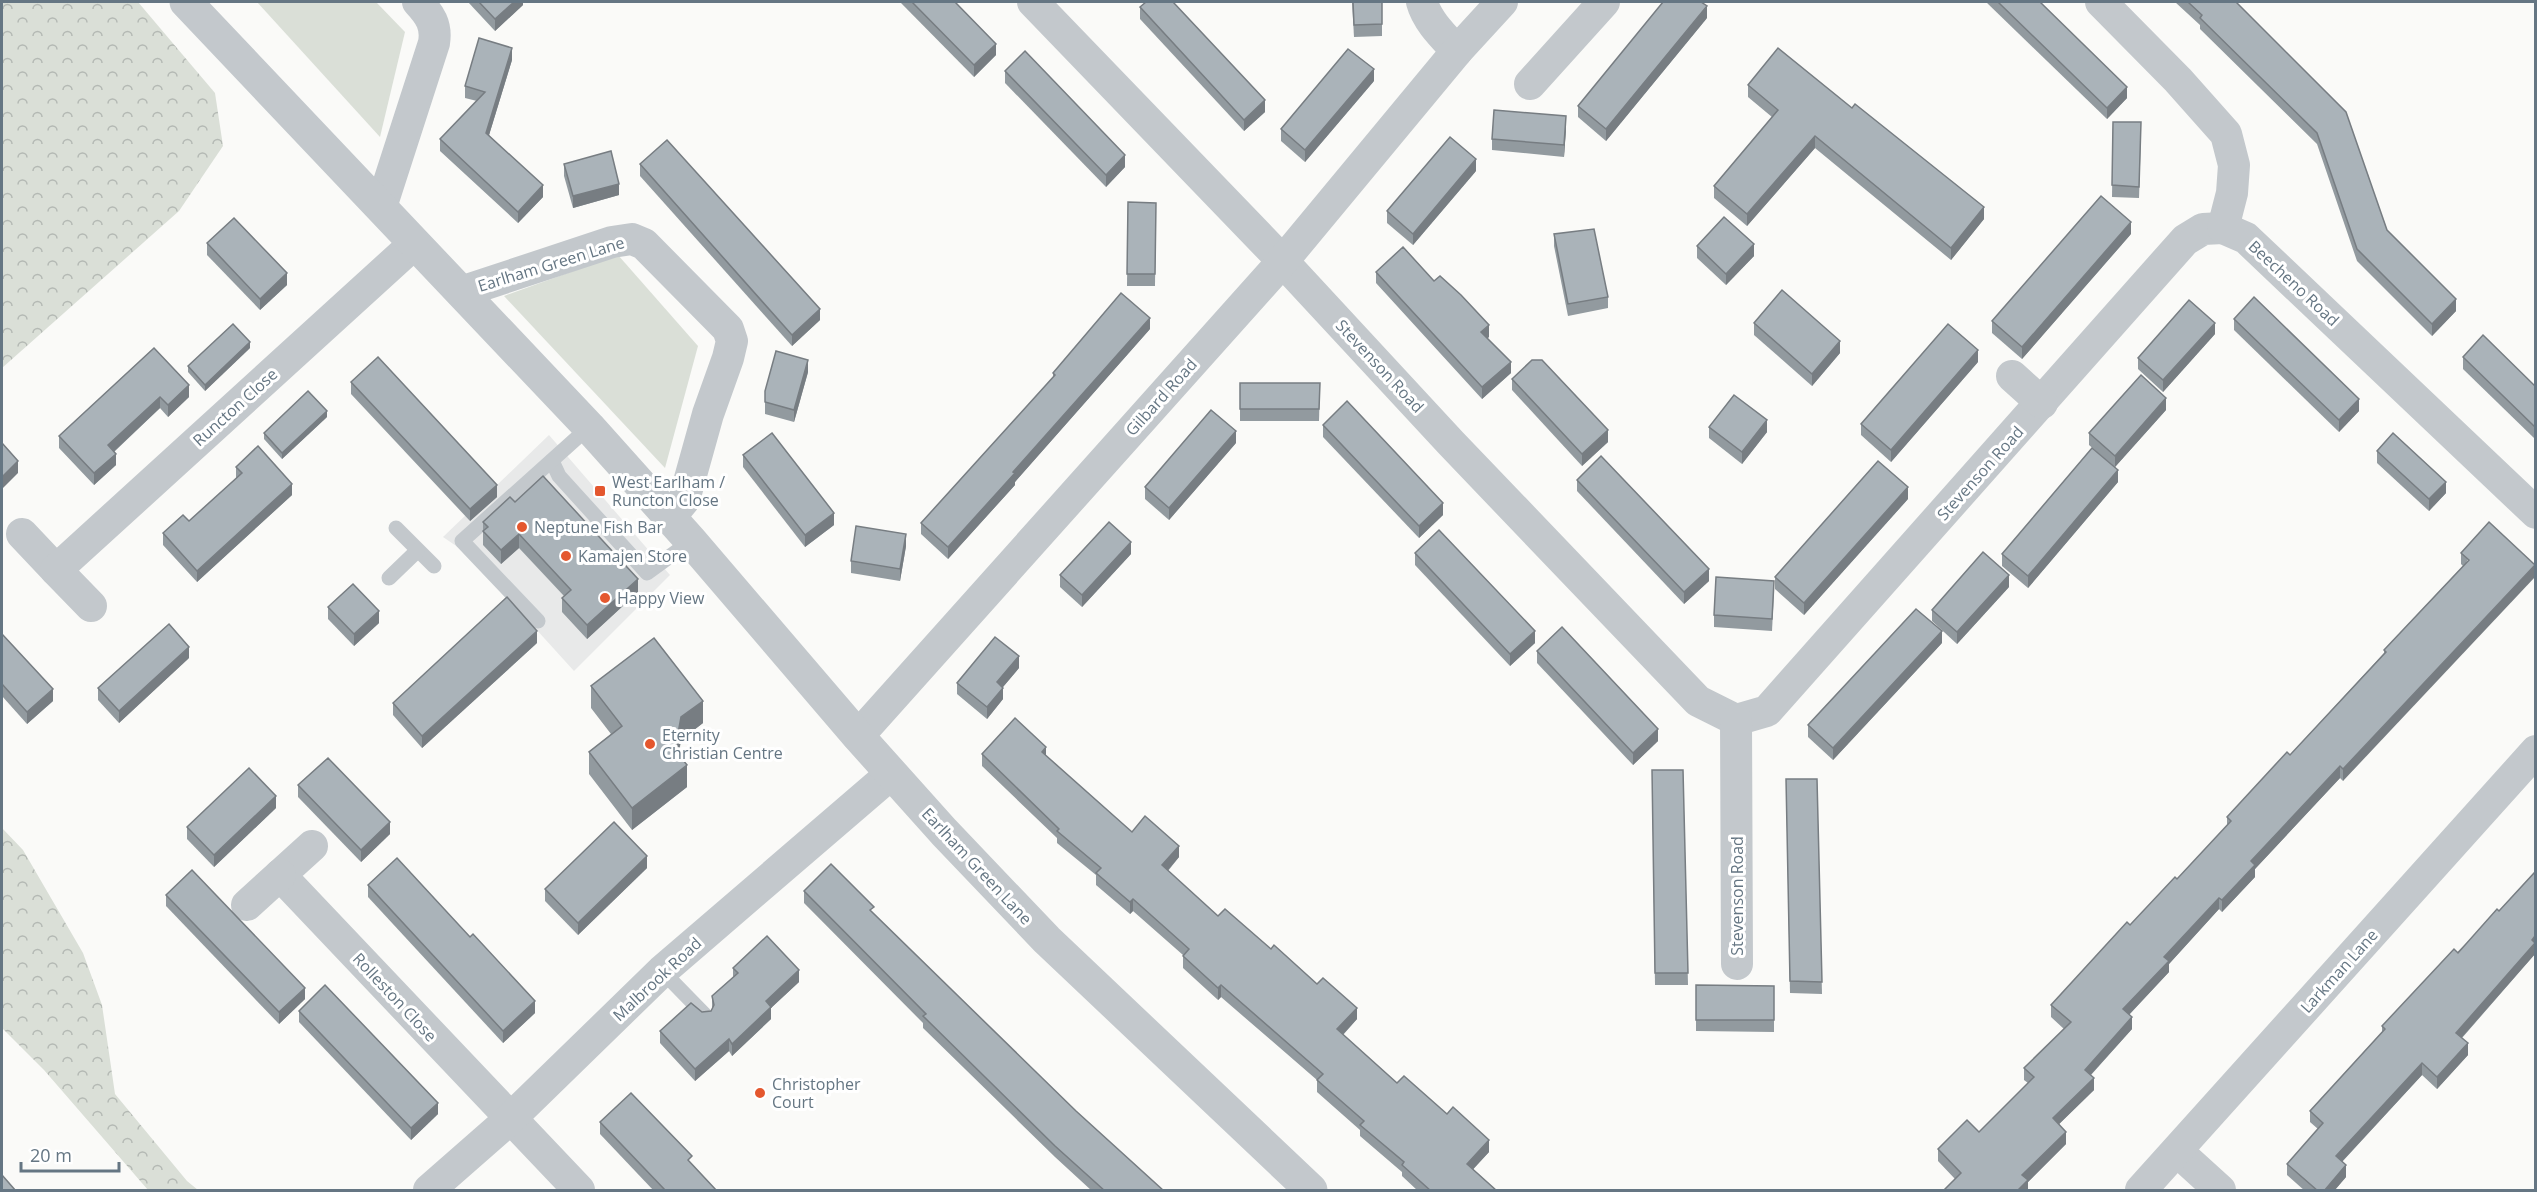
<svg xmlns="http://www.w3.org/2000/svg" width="2537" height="1192" font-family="'Open Sans',sans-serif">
<defs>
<pattern id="forest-crowns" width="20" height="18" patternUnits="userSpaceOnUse" patternTransform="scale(1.5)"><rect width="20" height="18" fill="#dadfd7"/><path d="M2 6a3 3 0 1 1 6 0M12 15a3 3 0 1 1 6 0" fill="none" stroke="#b4b9b4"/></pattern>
</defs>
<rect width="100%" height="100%" fill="#fafaf8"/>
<polygon fill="#e8e9e9" points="549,435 670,575 574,671 468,554 443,537"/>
<g fill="#dadfd7">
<polygon points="257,2 376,2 405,32 380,137"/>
<polygon points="618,255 698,346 665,468 504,296"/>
</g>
<g fill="url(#forest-crowns)">
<polygon points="2,2 138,2 215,93 223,146 179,211 2,368"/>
<polygon points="2,828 23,850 83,953 102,1005 115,1094 187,1181 198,1190 148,1190 44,1070 2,1028"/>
</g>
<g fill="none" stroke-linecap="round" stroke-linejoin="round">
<g stroke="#c3c8cc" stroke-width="15">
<polyline points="552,461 559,476 647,573 691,541"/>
<polyline points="396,528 434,566"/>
<polyline points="389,578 417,551"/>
<polyline points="538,621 462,541 589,427"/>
<polyline points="662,971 705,1015"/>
</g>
<g stroke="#c3c8cc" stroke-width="32">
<polyline points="1033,2 1275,253 1451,443 1698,701 1736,720 1767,711 2185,240 2203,229 2223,228"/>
<path d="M1422,2C1427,21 1444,37 1457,51"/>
<polyline points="2101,2 2178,80 2226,134 2234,165 2232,193 2223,228 2246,238 2536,513"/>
<polyline points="1530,84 1604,2"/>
<path d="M381,207L434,43C437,25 430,15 418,2"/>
<polyline points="461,292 612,242 632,239 644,244 728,329 732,341 728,358 708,414 684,500 670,517"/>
<polyline points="2012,376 2042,403"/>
<polyline points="22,534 56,570"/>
<polyline points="91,606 56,570 414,244"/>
<polyline points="1736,720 1737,964"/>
<polyline points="858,736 1282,262 1457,51 1502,2"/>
<polyline points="312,846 280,875 579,1190"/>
<polyline points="247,905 280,875"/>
<polyline points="2177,1151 2220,1190"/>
<polyline points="429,1190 510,1119 662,971 891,774"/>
<polyline points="2141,1190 2536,751"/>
</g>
<polyline stroke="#c3c8cc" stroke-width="33" points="186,2 589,427 691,541 858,736 944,832 1047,940 1311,1190"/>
</g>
<g fill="#929a9f">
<polygon points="468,2 523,2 523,5 495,31"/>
<polygon points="900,2 955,2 996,55 974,77"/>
<polygon points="1352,2 1382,2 1382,36 1354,37"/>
<polygon points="1986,2 2040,2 2127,98 2107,119"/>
<polygon points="2175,2 2236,2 2387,230 2456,311 2432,336 2357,261 2317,144 2200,29 2200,25"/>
<polygon points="1140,7 1265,112 1244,131 1140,19"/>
<polygon points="1707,18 1606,141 1578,117 1578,106"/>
<polygon points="512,60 489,135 543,197 518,223 440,151 440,139 477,101 465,98 465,86"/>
<polygon points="1005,71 1125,167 1106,187 1005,83"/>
<polygon points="1374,81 1305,162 1281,141 1281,129"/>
<polygon points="1748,85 1984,219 1951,260 1815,148 1747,226 1714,198 1714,186 1772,117 1748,97"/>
<polygon points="2113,122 2141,134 2139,198 2112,197"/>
<polygon points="1566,128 1564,157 1492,150 1492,139"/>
<polygon points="564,164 619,195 573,208 564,176"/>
<polygon points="640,164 820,320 792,346 640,176"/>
<polygon points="1476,171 1413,245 1387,223 1387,211"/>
<polygon points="1128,202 1156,203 1155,286 1127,286"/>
<polygon points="1554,234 1608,297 1608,308 1568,316 1554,246"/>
<polygon points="2131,234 2022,359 1992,333 1992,321"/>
<polygon points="207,243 287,285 260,310 207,255"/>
<polygon points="1697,246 1754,256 1726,285 1697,258"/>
<polygon points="1376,272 1434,281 1489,337 1487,338 1511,373 1482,399 1376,283"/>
<polygon points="2234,319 2359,411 2339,432 2234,330"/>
<polygon points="1754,323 1840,353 1812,386 1754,335"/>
<polygon points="1150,329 1015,482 1015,485 948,559 921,534 921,523 1053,378 1053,373"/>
<polygon points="2215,334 2163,392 2138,369 2138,358"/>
<polygon points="154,348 189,397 168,417 160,408 114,452 116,465 94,485 59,448 59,436"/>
<polygon points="250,348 205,391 188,372 188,366"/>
<polygon points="2463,357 2535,386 2535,439 2463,369"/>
<polygon points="1978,362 1891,462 1861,435 1861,424"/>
<polygon points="808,372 794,422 765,414 765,391"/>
<polygon points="1512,379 1608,442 1582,466 1512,390"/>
<polygon points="351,382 497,497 470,521 351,394"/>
<polygon points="1240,383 1320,383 1319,421 1240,421"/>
<polygon points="2166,410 2115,467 2118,482 2028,588 2002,566 2002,554 2111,464 2089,445 2089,433"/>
<polygon points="327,417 282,459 264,439 264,433"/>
<polygon points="1323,425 1443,515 1419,538 1323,437"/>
<polygon points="1709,427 1767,432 1742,464 1709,438"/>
<polygon points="1236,443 1169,520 1145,499 1145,487"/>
<polygon points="2377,451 2446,493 2429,511 2377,463"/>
<polygon points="743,455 834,525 805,547 743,467"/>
<polygon points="236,467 292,495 197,582 163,545 163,533 189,521 236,479"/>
<polygon points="1577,480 1709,581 1684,604 1577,491"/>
<polygon points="1908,499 1804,615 1775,589 1775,577"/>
<polygon points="515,502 638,592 587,639 562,612 562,598 564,596 519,548 501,564 483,545 483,522"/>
<polygon points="2489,522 2343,781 2340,778 2255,869 2255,877 2222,912 2219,909 2169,964 2169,972 2129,1015 2132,1029 2091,1075 2094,1090 2059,1124 2066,1144 2028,1182 2028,1191 1955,1179 1938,1161 1938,1149 1979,1132 2028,1083 2024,1080 2024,1068 2064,1029 2051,1017 2051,1005 2177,879 2227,826 2227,817 2290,755 2384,653 2384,650 2463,566 2461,564 2461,553"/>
<polygon points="906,546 900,581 851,573 851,561"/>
<polygon points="1415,553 1535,643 1510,666 1415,565"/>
<polygon points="1131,554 1082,607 1060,587 1060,575"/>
<polygon points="2009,587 1957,644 1932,621 1932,610"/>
<polygon points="1774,592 1772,631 1714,627 1714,615"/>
<polygon points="328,607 379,623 354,646 328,619"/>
<polygon points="2,634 53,701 27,724 2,696"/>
<polygon points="537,643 422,748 393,715 393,703"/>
<polygon points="1942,643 1833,760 1808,737 1808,725"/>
<polygon points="1537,651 1658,741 1633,765 1537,663"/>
<polygon points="189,658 119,723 98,700 98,688"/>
<polygon points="1019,668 1003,687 1003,699 987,719 957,694 957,683"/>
<polygon points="591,686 703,723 681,740 679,754 687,787 632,830 589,774 589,752 611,734 591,708"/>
<polygon points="982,754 1046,756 1132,832 1179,857 1168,871 1218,916 1271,949 1357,1019 1343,1035 1397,1083 1489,1152 1473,1169 1497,1191 1418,1191 1402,1176 1402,1172 1360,1136 1360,1130 1317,1092 1317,1080 1221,997 1218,1000 1183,968 1183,955 1133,911 1130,914 1096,885 1096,875 1057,843 1057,838 982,766"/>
<polygon points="1652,770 1683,770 1688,985 1655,985"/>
<polygon points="1786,779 1817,779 1822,994 1790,993"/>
<polygon points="298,785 390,834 361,862 298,797"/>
<polygon points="276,808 214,867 187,839 187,827"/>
<polygon points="647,868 578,935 545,901 545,889"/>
<polygon points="2535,872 2535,954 2462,1038 2468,1055 2437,1089 2422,1075 2342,1162 2346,1177 2334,1191 2305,1191 2287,1175 2287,1164 2318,1129 2310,1122 2310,1111 2382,1032 2382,1026 2499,911"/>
<polygon points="368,885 535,1013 503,1043 368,897"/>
<polygon points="804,891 874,914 1076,1111 1164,1191 1092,1191 1055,1157 923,1028 923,1023 804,903"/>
<polygon points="166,895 305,999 279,1024 166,906"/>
<polygon points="733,968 799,982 771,1008 771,1019 732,1056 729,1051 695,1081 660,1043 660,1031 702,1012 711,1011 712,1009 712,996 733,977"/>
<polygon points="1696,985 1774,986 1774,1032 1696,1031"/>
<polygon points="299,1011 438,1114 411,1140 299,1022"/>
<polygon points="600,1122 692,1164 717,1191 654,1191 600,1134"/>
</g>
<g fill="#777d82">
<polygon points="514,2 523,2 523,5 495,31 495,19"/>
<polygon points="1707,6 1707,18 1606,141 1606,129"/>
<polygon points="996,44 996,55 974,77 974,65"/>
<polygon points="512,48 512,60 486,145 486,133"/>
<polygon points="1374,69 1374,81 1305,162 1305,150"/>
<polygon points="2127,87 2127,98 2107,119 2107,108"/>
<polygon points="1265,100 1265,112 1244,131 1244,120"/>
<polygon points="1566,116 1566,128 1564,157 1564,145"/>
<polygon points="1815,136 1815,148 1747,226 1747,214"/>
<polygon points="1125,155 1125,167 1106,187 1106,175"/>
<polygon points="1476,159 1476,171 1413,245 1413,234"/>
<polygon points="619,184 619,195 573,208 573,196"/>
<polygon points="543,185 543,197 518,223 518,212"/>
<polygon points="1984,207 1984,219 1951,260 1951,248"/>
<polygon points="2131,222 2131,234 2022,359 2022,347"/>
<polygon points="1754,244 1754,256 1726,285 1726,274"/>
<polygon points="287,273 287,285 260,310 260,299"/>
<polygon points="2456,299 2456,311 2432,336 2432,324"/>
<polygon points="820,309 820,320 792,346 792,335"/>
<polygon points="1150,318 1150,329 1015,482 1015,485 948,559 948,547 1013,472"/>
<polygon points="2215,323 2215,334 2163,392 2163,380"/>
<polygon points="1489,325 1489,337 1481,344 1481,332"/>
<polygon points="1840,341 1840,353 1812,386 1812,374"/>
<polygon points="250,342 250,348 205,391 205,385"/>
<polygon points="1978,350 1978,362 1891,462 1891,450"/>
<polygon points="808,360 808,372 794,422 794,410"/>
<polygon points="1511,362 1511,373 1482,399 1482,387"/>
<polygon points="189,385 189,397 168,417 168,405"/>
<polygon points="160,397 160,408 108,457 108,445"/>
<polygon points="2166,398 2166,410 2115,467 2115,456"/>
<polygon points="2359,399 2359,411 2339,432 2339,420"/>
<polygon points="327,411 327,417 282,459 282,453"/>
<polygon points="1767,420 1767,432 1742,464 1742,452"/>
<polygon points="1608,430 1608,442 1582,466 1582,454"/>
<polygon points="1236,431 1236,443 1169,520 1169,508"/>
<polygon points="116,454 116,465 94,485 94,473"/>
<polygon points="18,461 18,473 2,489 2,477"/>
<polygon points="2118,470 2118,482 2028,588 2028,576"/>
<polygon points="2446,482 2446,493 2429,511 2429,499"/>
<polygon points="292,484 292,495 197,582 197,571"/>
<polygon points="497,485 497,497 470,521 470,509"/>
<polygon points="1908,487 1908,499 1804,615 1804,603"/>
<polygon points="1443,503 1443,515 1419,538 1419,526"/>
<polygon points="834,513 834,525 805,547 805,535"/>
<polygon points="519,534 519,548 501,564 501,550"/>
<polygon points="906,534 906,546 900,581 900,569"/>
<polygon points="1131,542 1131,554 1082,607 1082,595"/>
<polygon points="2535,565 2535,577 2343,781 2343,769"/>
<polygon points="1709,569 1709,581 1684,604 1684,592"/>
<polygon points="2009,575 2009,587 1957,644 1957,632"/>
<polygon points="638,579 638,592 587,639 587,625"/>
<polygon points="379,611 379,623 354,646 354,634"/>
<polygon points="537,631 537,643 422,748 422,736"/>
<polygon points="1535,631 1535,643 1510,666 1510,654"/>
<polygon points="1942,631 1942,643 1833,760 1833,748"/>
<polygon points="189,647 189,658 119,723 119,711"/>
<polygon points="1019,656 1019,668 997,694 997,682"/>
<polygon points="1003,688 1003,699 987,719 987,707"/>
<polygon points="53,689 53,701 27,724 27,712"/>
<polygon points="703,701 703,723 681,740 675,772 675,750 681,717"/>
<polygon points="1658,729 1658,741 1633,765 1633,753"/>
<polygon points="1046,747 1046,759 1042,752"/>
<polygon points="687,765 687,787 632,830 632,808"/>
<polygon points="2340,766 2340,778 2255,869 2255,877 2222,912 2222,900 2251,861"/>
<polygon points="276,796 276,808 214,867 214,855"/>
<polygon points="390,822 390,834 361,862 361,850"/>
<polygon points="1179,846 1179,857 1162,877 1162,865"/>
<polygon points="647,856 647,868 578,935 578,923"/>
<polygon points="2219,898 2219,909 2169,964 2169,972 2123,1021 2123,1009 2164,957"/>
<polygon points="1133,899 1133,911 1130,914 1130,902"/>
<polygon points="2535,936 2535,954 2456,1044 2456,1033"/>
<polygon points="799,970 799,982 771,1008 771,1019 732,1056 732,1044 766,1001"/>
<polygon points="1221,985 1221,997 1218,1000 1218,988"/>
<polygon points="305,988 305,999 279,1024 279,1012"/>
<polygon points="535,1001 535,1013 503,1043 503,1031"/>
<polygon points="1357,1008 1357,1019 1337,1041 1337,1029"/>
<polygon points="2132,1017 2132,1029 2085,1081 2085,1070"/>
<polygon points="729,1039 729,1051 695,1081 695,1069"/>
<polygon points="2468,1043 2468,1055 2437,1089 2437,1077"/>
<polygon points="2422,1063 2422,1075 2336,1168 2336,1156"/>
<polygon points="2094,1078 2094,1090 2053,1130 2053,1118"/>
<polygon points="438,1103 438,1114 411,1140 411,1128"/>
<polygon points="2066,1132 2066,1144 2028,1182 2028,1191 2017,1191 2022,1175"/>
<polygon points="1489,1140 1489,1152 1467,1176 1467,1164"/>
<polygon points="2346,1165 2346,1177 2334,1191 2324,1191"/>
</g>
<g fill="#aab3b9" stroke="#777d82" stroke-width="1.5">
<polygon points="479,2 514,2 495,19"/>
<polygon points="912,2 955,2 996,44 974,65"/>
<polygon points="1146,2 1173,2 1265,100 1244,120 1140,7"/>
<polygon points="1353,2 1382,2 1382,24 1354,25"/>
<polygon points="1663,2 1701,2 1707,6 1606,129 1578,106"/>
<polygon points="1998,2 2040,2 2127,87 2107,108"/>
<polygon points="2188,2 2236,2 2346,112 2387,230 2456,299 2432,324 2357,249 2317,133 2200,18 2202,15"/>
<polygon points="479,38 512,48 486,133 543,185 518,212 440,139 485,92 465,86"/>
<polygon points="1778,48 1852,108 1855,104 1984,207 1951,248 1815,136 1747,214 1714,186 1778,110 1748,85"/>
<polygon points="1348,49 1374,69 1305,150 1281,129"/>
<polygon points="1025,51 1125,155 1106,175 1005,71"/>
<polygon points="1494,110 1566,116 1564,145 1492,139"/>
<polygon points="2113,122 2141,122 2139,187 2112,185"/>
<polygon points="1450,137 1476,159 1413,234 1387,211"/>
<polygon points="667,140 820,309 792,335 640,164"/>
<polygon points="611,151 619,184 573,196 564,164"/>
<polygon points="2101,196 2131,222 2022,347 1992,321"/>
<polygon points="1128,202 1156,203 1155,274 1127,274"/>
<polygon points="1724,217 1754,244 1726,274 1697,246"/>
<polygon points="234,218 287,273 260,299 207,243"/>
<polygon points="1594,229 1608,297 1568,304 1554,234"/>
<polygon points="1403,247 1434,281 1440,276 1461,295 1489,325 1481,332 1511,362 1482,387 1376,272"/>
<polygon points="1782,290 1840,341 1812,374 1754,323"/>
<polygon points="1121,293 1150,318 1013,472 1015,473 948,547 921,523 1055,375 1053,373"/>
<polygon points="2254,297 2359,399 2339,420 2234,319"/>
<polygon points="2189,300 2215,323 2163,380 2138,358"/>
<polygon points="233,324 250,342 205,385 188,366"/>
<polygon points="1948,324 1978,350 1891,450 1861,424"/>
<polygon points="2483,335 2535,386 2535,427 2463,357"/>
<polygon points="154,348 189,385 168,405 160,397 108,445 116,454 94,473 59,436"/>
<polygon points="776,351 808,360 794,410 765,402 765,391"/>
<polygon points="378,357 497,485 470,509 351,382"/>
<polygon points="1532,360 1542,360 1608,430 1582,454 1512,379"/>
<polygon points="2141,375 2166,398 2115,456 2089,433"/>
<polygon points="1240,383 1320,383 1319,409 1240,409"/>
<polygon points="308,391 327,411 282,453 264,433"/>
<polygon points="1734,395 1767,420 1742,452 1709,427"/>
<polygon points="1347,401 1443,503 1419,526 1323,425"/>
<polygon points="1211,410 1236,431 1169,508 1145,487"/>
<polygon points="772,433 834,513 805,535 743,455"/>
<polygon points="2393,433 2446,482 2429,499 2377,451"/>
<polygon points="2,443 18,461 2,477"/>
<polygon points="258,446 292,484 197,571 163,533 183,515 189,521 242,473 236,467"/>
<polygon points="2092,448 2118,470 2028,576 2002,554"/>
<polygon points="1601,456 1709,569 1684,592 1577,480"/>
<polygon points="1878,461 1908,487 1804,603 1775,577"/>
<polygon points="543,476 638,579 587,625 562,598 571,590 519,534 501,550 483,531 488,527 483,522 510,497 515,502"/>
<polygon points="1109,522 1131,542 1082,595 1060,575"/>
<polygon points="2489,522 2535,565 2343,769 2340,766 2251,861 2255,865 2222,900 2219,898 2164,957 2169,961 2123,1009 2132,1017 2085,1070 2094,1078 2053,1118 2066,1132 2022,1175 2028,1180 2017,1191 1943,1191 1961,1173 1938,1149 1967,1120 1979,1132 2034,1077 2024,1068 2071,1022 2051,1005 2127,922 2130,925 2175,877 2177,879 2231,821 2227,817 2287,752 2290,755 2386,652 2384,650 2469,560 2461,553"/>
<polygon points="856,526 906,534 900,569 851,561"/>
<polygon points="1439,530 1535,631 1510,654 1415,553"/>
<polygon points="1983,552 2009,575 1957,632 1932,610"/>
<polygon points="1716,577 1774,581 1772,619 1714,615"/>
<polygon points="353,584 379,611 354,634 328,607"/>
<polygon points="507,597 537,631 422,736 393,703"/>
<polygon points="1916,609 1942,631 1833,748 1808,725"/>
<polygon points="169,624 189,647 119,711 98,688"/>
<polygon points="1562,627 1658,729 1633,753 1537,651"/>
<polygon points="2,634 53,689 27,712 2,684"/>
<polygon points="995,637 1019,656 997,682 1003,688 987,707 957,683"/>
<polygon points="654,638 703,701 681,717 675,750 687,765 632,808 589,752 622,726 591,686"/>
<polygon points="1015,718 1046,747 1042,752 1132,832 1145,816 1179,846 1162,865 1218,916 1225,909 1271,949 1274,945 1317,984 1323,978 1357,1008 1337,1029 1397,1083 1404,1076 1447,1114 1453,1107 1489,1140 1467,1164 1497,1191 1431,1191 1402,1165 1404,1162 1360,1125 1364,1121 1317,1080 1323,1074 1221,985 1218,988 1183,956 1189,949 1133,899 1130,902 1096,873 1101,868 1057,831 1059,829 982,754"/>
<polygon points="328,758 390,822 361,850 298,785"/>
<polygon points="249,768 276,796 214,855 187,827"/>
<polygon points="1652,770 1683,770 1688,973 1655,973"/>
<polygon points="1786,779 1817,779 1822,982 1790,981"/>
<polygon points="614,822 647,856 578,923 545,889"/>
<polygon points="397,858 470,937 473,934 535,1001 503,1031 368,885"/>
<polygon points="831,864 874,907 870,910 1076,1111 1164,1191 1105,1191 1055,1146 923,1016 926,1014 804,891"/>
<polygon points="192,870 305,988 279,1012 166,895"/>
<polygon points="2535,872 2535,936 2532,940 2535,943 2456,1033 2468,1043 2437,1077 2422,1063 2336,1156 2346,1165 2324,1191 2318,1191 2287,1164 2323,1123 2310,1111 2385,1029 2382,1026 2454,949 2458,953 2497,909 2499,911"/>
<polygon points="767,936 799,970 766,1001 771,1007 732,1044 729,1039 695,1069 660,1031 691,1003 702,1012 711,1011 714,1005 712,996 738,973 733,968"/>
<polygon points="325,985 438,1103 411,1128 299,1011"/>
<polygon points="1696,985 1774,986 1774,1020 1696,1020"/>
<polygon points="631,1093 692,1156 688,1160 717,1191 666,1191 600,1122"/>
<polygon points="2,1175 16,1191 2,1191"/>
</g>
<g fill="#e4572e" stroke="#fff" stroke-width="2">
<rect x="594" y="485" width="12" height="12" rx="3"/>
<circle cx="522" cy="527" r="6"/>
<circle cx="566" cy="556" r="6"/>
<circle cx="605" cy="598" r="6"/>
<circle cx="650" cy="744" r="6"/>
<circle cx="760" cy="1093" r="6"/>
</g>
<g text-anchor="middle" stroke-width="6" stroke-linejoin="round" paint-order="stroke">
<g font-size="16" fill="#657683" stroke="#fff">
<text transform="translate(551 264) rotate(-17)" y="6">Earlham Green Lane</text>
<text transform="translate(2294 283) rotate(43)" y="6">Beecheno Road</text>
<text transform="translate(1380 366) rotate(47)" y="6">Stevenson Road</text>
<text transform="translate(1161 397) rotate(-48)" y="6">Gilbard Road</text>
<text transform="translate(235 407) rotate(-42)" y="6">Runcton Close</text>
<text transform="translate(1980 473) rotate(-48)" y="6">Stevenson Road</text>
<text transform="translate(977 866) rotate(47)" y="6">Earlham Green Lane</text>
<text transform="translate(1737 896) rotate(-90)" y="6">Stevenson Road</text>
<text transform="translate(2339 971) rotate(-48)" y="6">Larkman Lane</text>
<text transform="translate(657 979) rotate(-43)" y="6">Malbrook Road</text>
<text transform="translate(395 997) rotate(47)" y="6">Rolleston Close</text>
</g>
<g font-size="16" fill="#657683" stroke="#fff" text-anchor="start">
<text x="612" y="488">West Earlham /<tspan x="612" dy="18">Runcton Close</tspan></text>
<text x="534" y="533">Neptune Fish Bar</text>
<text x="578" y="562">Kamajen Store</text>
<text x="617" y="604">Happy View</text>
<text x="662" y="741">Eternity<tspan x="662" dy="18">Christian Centre</tspan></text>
<text x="772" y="1090">Christopher<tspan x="772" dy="18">Court</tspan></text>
</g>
</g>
<rect width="2537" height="1192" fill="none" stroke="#657683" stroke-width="6"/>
<path d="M21 1162v9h98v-9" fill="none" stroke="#657683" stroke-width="3"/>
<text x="30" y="1162" font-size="18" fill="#657683" stroke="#ffffff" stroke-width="4.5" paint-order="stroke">20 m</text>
</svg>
